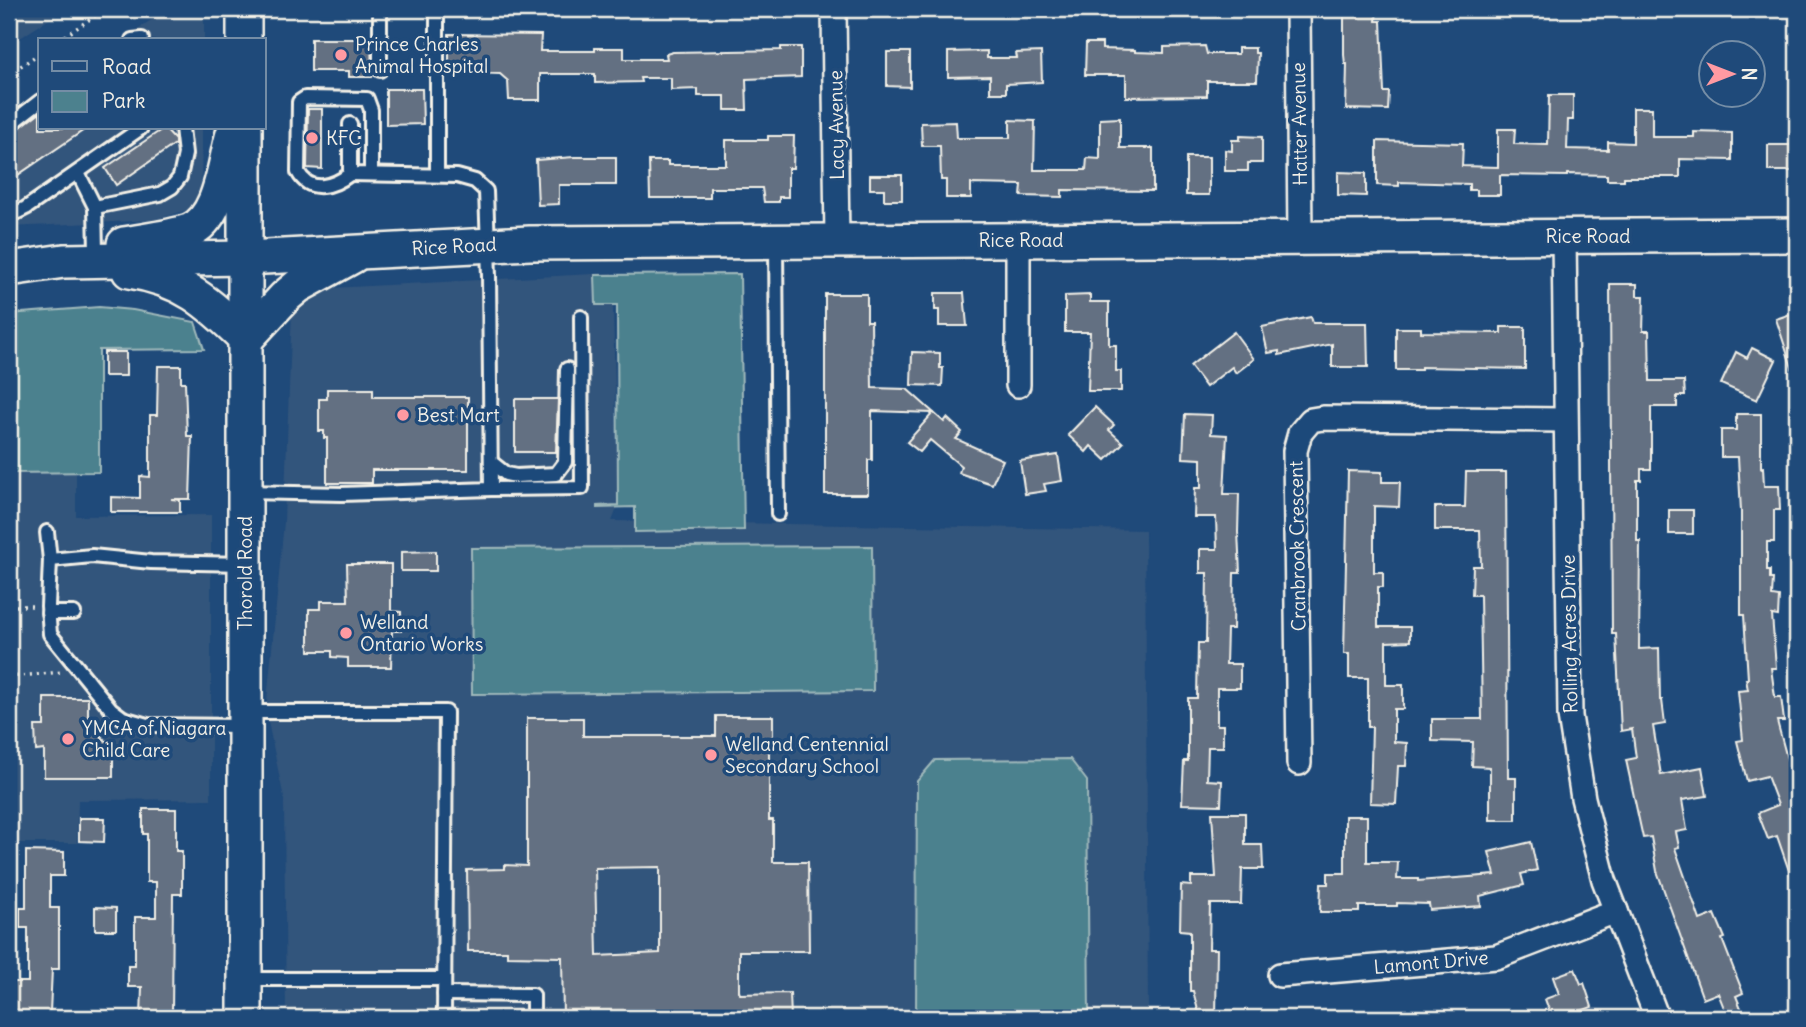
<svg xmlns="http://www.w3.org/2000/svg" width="1806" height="1027" font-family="Delius,sans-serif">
<rect width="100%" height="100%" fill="#1f4a7a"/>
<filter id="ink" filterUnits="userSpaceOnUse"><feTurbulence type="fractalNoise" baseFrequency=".0143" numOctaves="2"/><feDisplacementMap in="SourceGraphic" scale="14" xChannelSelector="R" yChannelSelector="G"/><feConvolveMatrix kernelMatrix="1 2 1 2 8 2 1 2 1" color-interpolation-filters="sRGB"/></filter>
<g filter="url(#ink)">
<g fill="#33557c">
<polygon points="9,9 65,9 9,45"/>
<polygon points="168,9 204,9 204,40 121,40"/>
<polygon points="40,95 40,128 202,128 201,186 191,209 154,220 9,227 9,117"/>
<polygon points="612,273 618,506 612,521 1145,530 1148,1018 286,1018 284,798 266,712 284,522 292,309 332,288"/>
<polygon points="76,472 76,516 211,515 211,799 78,800 77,843 9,843 9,473"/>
</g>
<g fill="#4c818e" stroke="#a0b9bb" stroke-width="2">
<polygon points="740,274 744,530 635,532 635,507 597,508 597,506 618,505 617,305 596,305 595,275"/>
<polygon points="99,307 133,310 195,322 204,349 99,350 99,472 9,473 9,314"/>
<polygon points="872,546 873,691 472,694 471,548"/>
<polygon points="1070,759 1087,781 1089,1018 916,1018 917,781 935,760"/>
</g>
<g fill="#636f82" stroke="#f4f1e8" stroke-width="2" fill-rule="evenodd">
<polygon points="1344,9 1377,9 1376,21 1381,21 1384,92 1389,92 1388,110 1346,109 1347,64 1345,64 1344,55"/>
<polygon points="449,34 541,35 540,51 595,51 595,48 624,48 624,59 667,59 666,54 673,52 781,50 781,47 801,47 801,77 746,79 747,110 725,110 725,96 698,96 698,89 671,90 671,78 640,78 641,82 595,83 595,74 540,74 540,100 509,100 508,81 500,74 449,72"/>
<polygon points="311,39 371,39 372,77 349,77 349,71 311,71"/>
<polygon points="1086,43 1102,43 1102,49 1135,50 1135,52 1164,53 1164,47 1205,46 1207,54 1238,54 1238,48 1255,48 1255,53 1258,53 1257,81 1207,81 1207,96 1126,97 1126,75 1085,75"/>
<polygon points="987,51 987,58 1017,58 1016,53 1041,52 1042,82 1006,84 1006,93 990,93 990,76 948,77 948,52"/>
<polygon points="887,52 910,52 910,87 887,86"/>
<polygon points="386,89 422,89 423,124 386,125"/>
<polygon points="1549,95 1573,95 1573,120 1568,120 1567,149 1608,150 1608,142 1633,143 1633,108 1652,108 1652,137 1694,137 1694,132 1732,133 1732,160 1680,159 1680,177 1624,177 1624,180 1607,180 1607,175 1567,174 1567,176 1500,175 1500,195 1477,195 1477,190 1469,190 1469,184 1399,182 1399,186 1377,185 1377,141 1463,143 1462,166 1498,167 1498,129 1515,129 1514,144 1548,145"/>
<polygon points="308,109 322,109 322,169 307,168"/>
<polygon points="40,112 40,128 87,128 9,181 9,134 14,132"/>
<polygon points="1120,118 1120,148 1153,148 1153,191 1062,190 1062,197 1021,196 1022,185 971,184 971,198 946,198 946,180 941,180 940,146 922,146 921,123 956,122 957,138 1010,138 1010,120 1035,121 1034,170 1086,170 1087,158 1100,159 1100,119"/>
<polygon points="164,128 175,140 175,144 116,185 105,168"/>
<polygon points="768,136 794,136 793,168 788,168 788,197 779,197 779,202 764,202 762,188 710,188 710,198 650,198 649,161 668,161 668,165 726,165 726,140 768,140"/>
<polygon points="1240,136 1262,137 1262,163 1248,163 1248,171 1225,171 1225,150 1232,151 1232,140 1240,140"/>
<rect x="1768" y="145" width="29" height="26"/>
<polygon points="574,157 616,157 616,185 559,185 559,204 538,205 536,160"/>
<rect x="1186" y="157" width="23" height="38"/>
<polygon points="1338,172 1366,173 1366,196 1338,195"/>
<polygon points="870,175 902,175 902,200 884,200 884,189 870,189"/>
<polygon points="1610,284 1637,284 1637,296 1644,296 1643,331 1649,331 1650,381 1684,381 1685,396 1677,396 1677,407 1651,407 1651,469 1641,469 1641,480 1637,480 1637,541 1640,541 1639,649 1659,648 1660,700 1662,700 1665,724 1653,726 1661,775 1702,767 1707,796 1682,800 1687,830 1676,832 1679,847 1675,848 1700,920 1715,914 1725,938 1722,939 1743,993 1736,996 1745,1018 1728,1018 1718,993 1703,999 1657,871 1651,837 1643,838 1626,760 1636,758 1632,729 1621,731 1616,634 1612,634"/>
<polygon points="935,293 964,293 967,326 939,326 939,310 935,310"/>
<polygon points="825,294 867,294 867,321 871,321 872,388 907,389 944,422 947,418 962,432 956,439 1003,460 992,484 959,473 961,466 930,440 920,452 907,442 933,413 872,411 872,460 868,460 868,494 825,494"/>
<polygon points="1090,295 1090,302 1109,302 1109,345 1116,345 1116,371 1121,371 1121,391 1088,391 1090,332 1065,332 1065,296"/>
<polygon points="1797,312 1797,373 1794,374 1776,319"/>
<polygon points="1311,317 1313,323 1367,323 1368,367 1332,367 1332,344 1279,355 1279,351 1268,353 1262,327"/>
<polygon points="1501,327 1525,327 1525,369 1421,367 1421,370 1396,370 1396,328 1421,328 1421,332 1501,333"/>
<polygon points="1234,332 1254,359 1236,373 1232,367 1206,387 1190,366"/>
<polygon points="1752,348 1776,360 1757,400 1721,384 1736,352 1747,358"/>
<rect x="104" y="352" width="22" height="24"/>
<polygon points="912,352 940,353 940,368 943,368 942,386 911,385"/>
<polygon points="158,366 181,366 181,382 185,382 187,436 192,436 190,499 171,499 180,500 180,512 111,512 111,497 140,498 140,476 150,477 150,415 157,415"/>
<polygon points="327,389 373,389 373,397 468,397 468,470 372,470 372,483 327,483 327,438 324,438 324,431 319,431 319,399 327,399"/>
<polygon points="515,399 558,399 556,452 515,452"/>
<polygon points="1095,407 1114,425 1109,430 1123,443 1106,460 1091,446 1086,452 1068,435"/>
<polygon points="1185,414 1212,415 1211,434 1227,435 1224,494 1239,494 1238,532 1240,573 1234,573 1233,629 1227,629 1226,664 1240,664 1240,688 1217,688 1217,725 1223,725 1223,747 1208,747 1207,780 1222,781 1221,805 1182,804 1184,761 1188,761 1188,698 1197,698 1198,643 1206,643 1207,573 1200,573 1200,549 1217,549 1216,517 1194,517 1195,488 1201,488 1201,459 1183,458"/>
<polygon points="1736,414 1761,414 1761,468 1763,467 1764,486 1779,486 1780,510 1774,510 1774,542 1767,542 1767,570 1770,570 1770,579 1773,579 1772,596 1779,597 1778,616 1772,615 1776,668 1771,668 1775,697 1781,697 1784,721 1777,721 1797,796 1797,888 1795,888 1777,836 1768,839 1758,813 1778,805 1767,776 1747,781 1737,741 1743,740 1738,691 1748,690 1746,679 1748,679 1744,615 1741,615 1741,511 1738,457 1721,457 1721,430 1736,430"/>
<polygon points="1058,455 1062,481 1044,484 1046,491 1025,494 1020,461"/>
<polygon points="1348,471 1382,472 1382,482 1400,482 1399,507 1374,506 1374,572 1383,572 1383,587 1378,587 1378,627 1410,627 1410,641 1386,642 1386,685 1403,685 1403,709 1394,709 1394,742 1407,743 1406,766 1398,766 1396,804 1370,803 1372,727 1368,727 1368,678 1349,678 1349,654 1344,654"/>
<polygon points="1466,472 1506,472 1508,778 1516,778 1516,820 1490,820 1490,767 1472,766 1473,742 1432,741 1432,719 1482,719 1480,595 1472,595 1473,566 1481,566 1480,530 1435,530 1435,507 1465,507"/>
<rect x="1669" y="510" width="24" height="24"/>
<polygon points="436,551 436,571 401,571 401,552"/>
<polygon points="347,564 391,564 391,611 401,612 401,631 392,631 391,667 348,667 348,658 332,657 332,651 309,651 309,609 321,609 321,601 348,601"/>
<polygon points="44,698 88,698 88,723 106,741 113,741 113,777 44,777 44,750 36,751 35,726 44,726"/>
<path d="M716,716H773V750H769V820H773V862H808L809,951H739V991L740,994L790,993L791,1018H768V1016L563,1018L562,957L507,956V951H468L467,870L504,869V865L527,866V718H583V736H716ZM660,867V953L597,956L595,868Z"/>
<polygon points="143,809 176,809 176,851 182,851 182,894 173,894 172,1018 141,1018 142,987 128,987 128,966 135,966 135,917 156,917 156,882 147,882 147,834 143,834"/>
<polygon points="1212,813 1245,813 1245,845 1262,845 1263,869 1242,869 1241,904 1210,904 1209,949 1217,949 1216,1018 1200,1018 1193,991 1190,991 1190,931 1180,930 1181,885 1191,886 1191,877 1216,877"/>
<polygon points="1345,816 1367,816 1367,862 1398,862 1397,879 1418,879 1418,881 1495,875 1489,852 1531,842 1537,870 1521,874 1524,885 1480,896 1481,906 1430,910 1429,904 1397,903 1397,906 1359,906 1359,912 1320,912 1321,884 1328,884 1328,873 1345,873"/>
<polygon points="79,818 105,818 104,842 79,841"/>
<polygon points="26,851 64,852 64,876 50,876 50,908 59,908 59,969 52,969 50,1012 48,1012 48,1018 20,1018 20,1010 12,1010 13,982 28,982 28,928 20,928 20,908 26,908"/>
<polygon points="95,907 116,908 116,930 95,930"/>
<polygon points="1575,969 1581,984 1584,983 1592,1007 1561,1018 1552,1018 1545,999 1559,994 1553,977"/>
</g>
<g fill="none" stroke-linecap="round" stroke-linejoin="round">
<defs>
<g id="lane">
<polyline points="437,9 437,174"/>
<polyline points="132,40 142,39"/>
<polyline points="380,70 380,9"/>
<polyline points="9,125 40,101"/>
<polyline points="78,173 95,207"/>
<path d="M350,174C333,187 310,194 298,172L299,102L305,98L367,99L371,110V174"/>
<polyline points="9,212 18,212 26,208 141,128"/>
<polyline points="776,241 778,514"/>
<polyline points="96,251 95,207 160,194 172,187 180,177 185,154 182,128"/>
<polyline points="491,462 506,474 516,476 556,474 565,462 567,369"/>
<polyline points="491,489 582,488 581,317"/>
<polyline points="246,492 342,494 491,489 489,276 486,191 475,181 457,176 350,174 350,124"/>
<polyline points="47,532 50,560 48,606 50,634 111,709 123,718 147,725 244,726"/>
<polyline points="50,560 92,556 151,562 245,564"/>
<polyline points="48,613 74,613"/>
<polyline points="245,712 446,712 444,1018"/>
<polyline points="245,979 444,979"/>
<polyline points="444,994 533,995 533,1018"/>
</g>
<g id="street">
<polyline points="834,9 837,241"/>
<polyline points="1298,9 1300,239"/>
<polyline points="1564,236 1570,716 1583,798 1604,880 1657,1018"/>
<polyline points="1018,385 1018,240"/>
<polyline points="1299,763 1295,451 1300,433 1311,420 1323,418 1565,420"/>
<polyline points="1280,975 1496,957 1616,911"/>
</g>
<g id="secondary">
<polyline points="244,9 244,40"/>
<path d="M124,244C145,240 168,238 189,231C221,218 224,163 233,134"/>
<polyline points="9,269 64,261 245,258 530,243 1797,235"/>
<path d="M129,271C183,279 208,302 246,339L285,297L298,286L353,256"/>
<polyline points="245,1018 245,128"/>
</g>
</defs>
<use href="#lane" stroke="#f4f1e8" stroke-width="18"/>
<use href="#street" stroke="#f4f1e8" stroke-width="28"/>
<use href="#secondary" stroke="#f4f1e8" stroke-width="38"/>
<g stroke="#f4f1e8" stroke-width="3.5" stroke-dasharray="2 5" stroke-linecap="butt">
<polyline points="59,40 105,9"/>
<polyline points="9,74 40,53"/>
<polyline points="9,606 35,606"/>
<polyline points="9,677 62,672"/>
</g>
<use href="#lane" stroke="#1f4a7a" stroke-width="12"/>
<use href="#street" stroke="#1f4a7a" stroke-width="23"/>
<use href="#secondary" stroke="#1f4a7a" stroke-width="33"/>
</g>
</g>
<g fill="#ff9aa2" stroke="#1f4a7a" stroke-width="2.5">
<circle cx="341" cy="55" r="7"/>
<circle cx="312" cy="138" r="7"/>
<circle cx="403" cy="415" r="7"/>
<circle cx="346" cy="633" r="7"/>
<circle cx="68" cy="739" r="7"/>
<circle cx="711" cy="755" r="7"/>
</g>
<g text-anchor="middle" stroke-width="7" stroke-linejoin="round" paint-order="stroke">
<g font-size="19" fill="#f4f1e8" stroke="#1f4a7a" text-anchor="start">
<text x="355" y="51">Prince Charles<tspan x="355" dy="22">Animal Hospital</tspan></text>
<text x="326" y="145">KFC</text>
<text x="417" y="422">Best Mart</text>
<text x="360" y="629">Welland<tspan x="360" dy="22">Ontario Works</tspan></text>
<text x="82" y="735">YMCA of Niagara<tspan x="82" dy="22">Child Care</tspan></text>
<text x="725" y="751">Welland Centennial<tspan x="725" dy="22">Secondary School</tspan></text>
</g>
<g font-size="19" fill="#f4f1e8" stroke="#1f4a7a">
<text transform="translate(1299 124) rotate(-91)" y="7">Hatter Avenue</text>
<text transform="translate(836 125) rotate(-91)" y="7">Lacy Avenue</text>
<text x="1588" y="243">Rice Road</text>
<text x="1021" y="247">Rice Road</text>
<text transform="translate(454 246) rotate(-3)" y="7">Rice Road</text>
<text transform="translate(1297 546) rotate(-91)" y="7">Cranbrook Crescent</text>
<text transform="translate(245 573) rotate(-90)" y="7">Thorold Road</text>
<text transform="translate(1569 634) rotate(-91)" y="7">Rolling Acres Drive</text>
<text transform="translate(1431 962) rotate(-5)" y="7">Lamont Drive</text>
</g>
</g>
<rect width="1806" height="1027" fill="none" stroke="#1f4a7a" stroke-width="35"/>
<rect x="18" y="18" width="1771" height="992" fill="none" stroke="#f4f1e8" stroke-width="2.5" filter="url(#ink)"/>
<rect x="38" y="38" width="228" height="91" fill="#1f4a7a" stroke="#748da6" stroke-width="2"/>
<rect x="52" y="61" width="35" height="10" fill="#1f4a7a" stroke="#748da6" stroke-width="2"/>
<text x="102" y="74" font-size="21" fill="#f4f1e8">Road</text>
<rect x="52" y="91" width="35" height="21" fill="#4c818e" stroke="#748da6" stroke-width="2"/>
<text x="102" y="108" font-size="21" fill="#f4f1e8">Park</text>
<g transform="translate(1732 74) rotate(90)"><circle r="33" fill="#1f4a7a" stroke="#748da6" stroke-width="2"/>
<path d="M0-5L12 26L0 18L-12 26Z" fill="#ff9aa2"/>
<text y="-10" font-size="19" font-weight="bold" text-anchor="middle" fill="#f4f1e8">N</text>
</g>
</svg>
